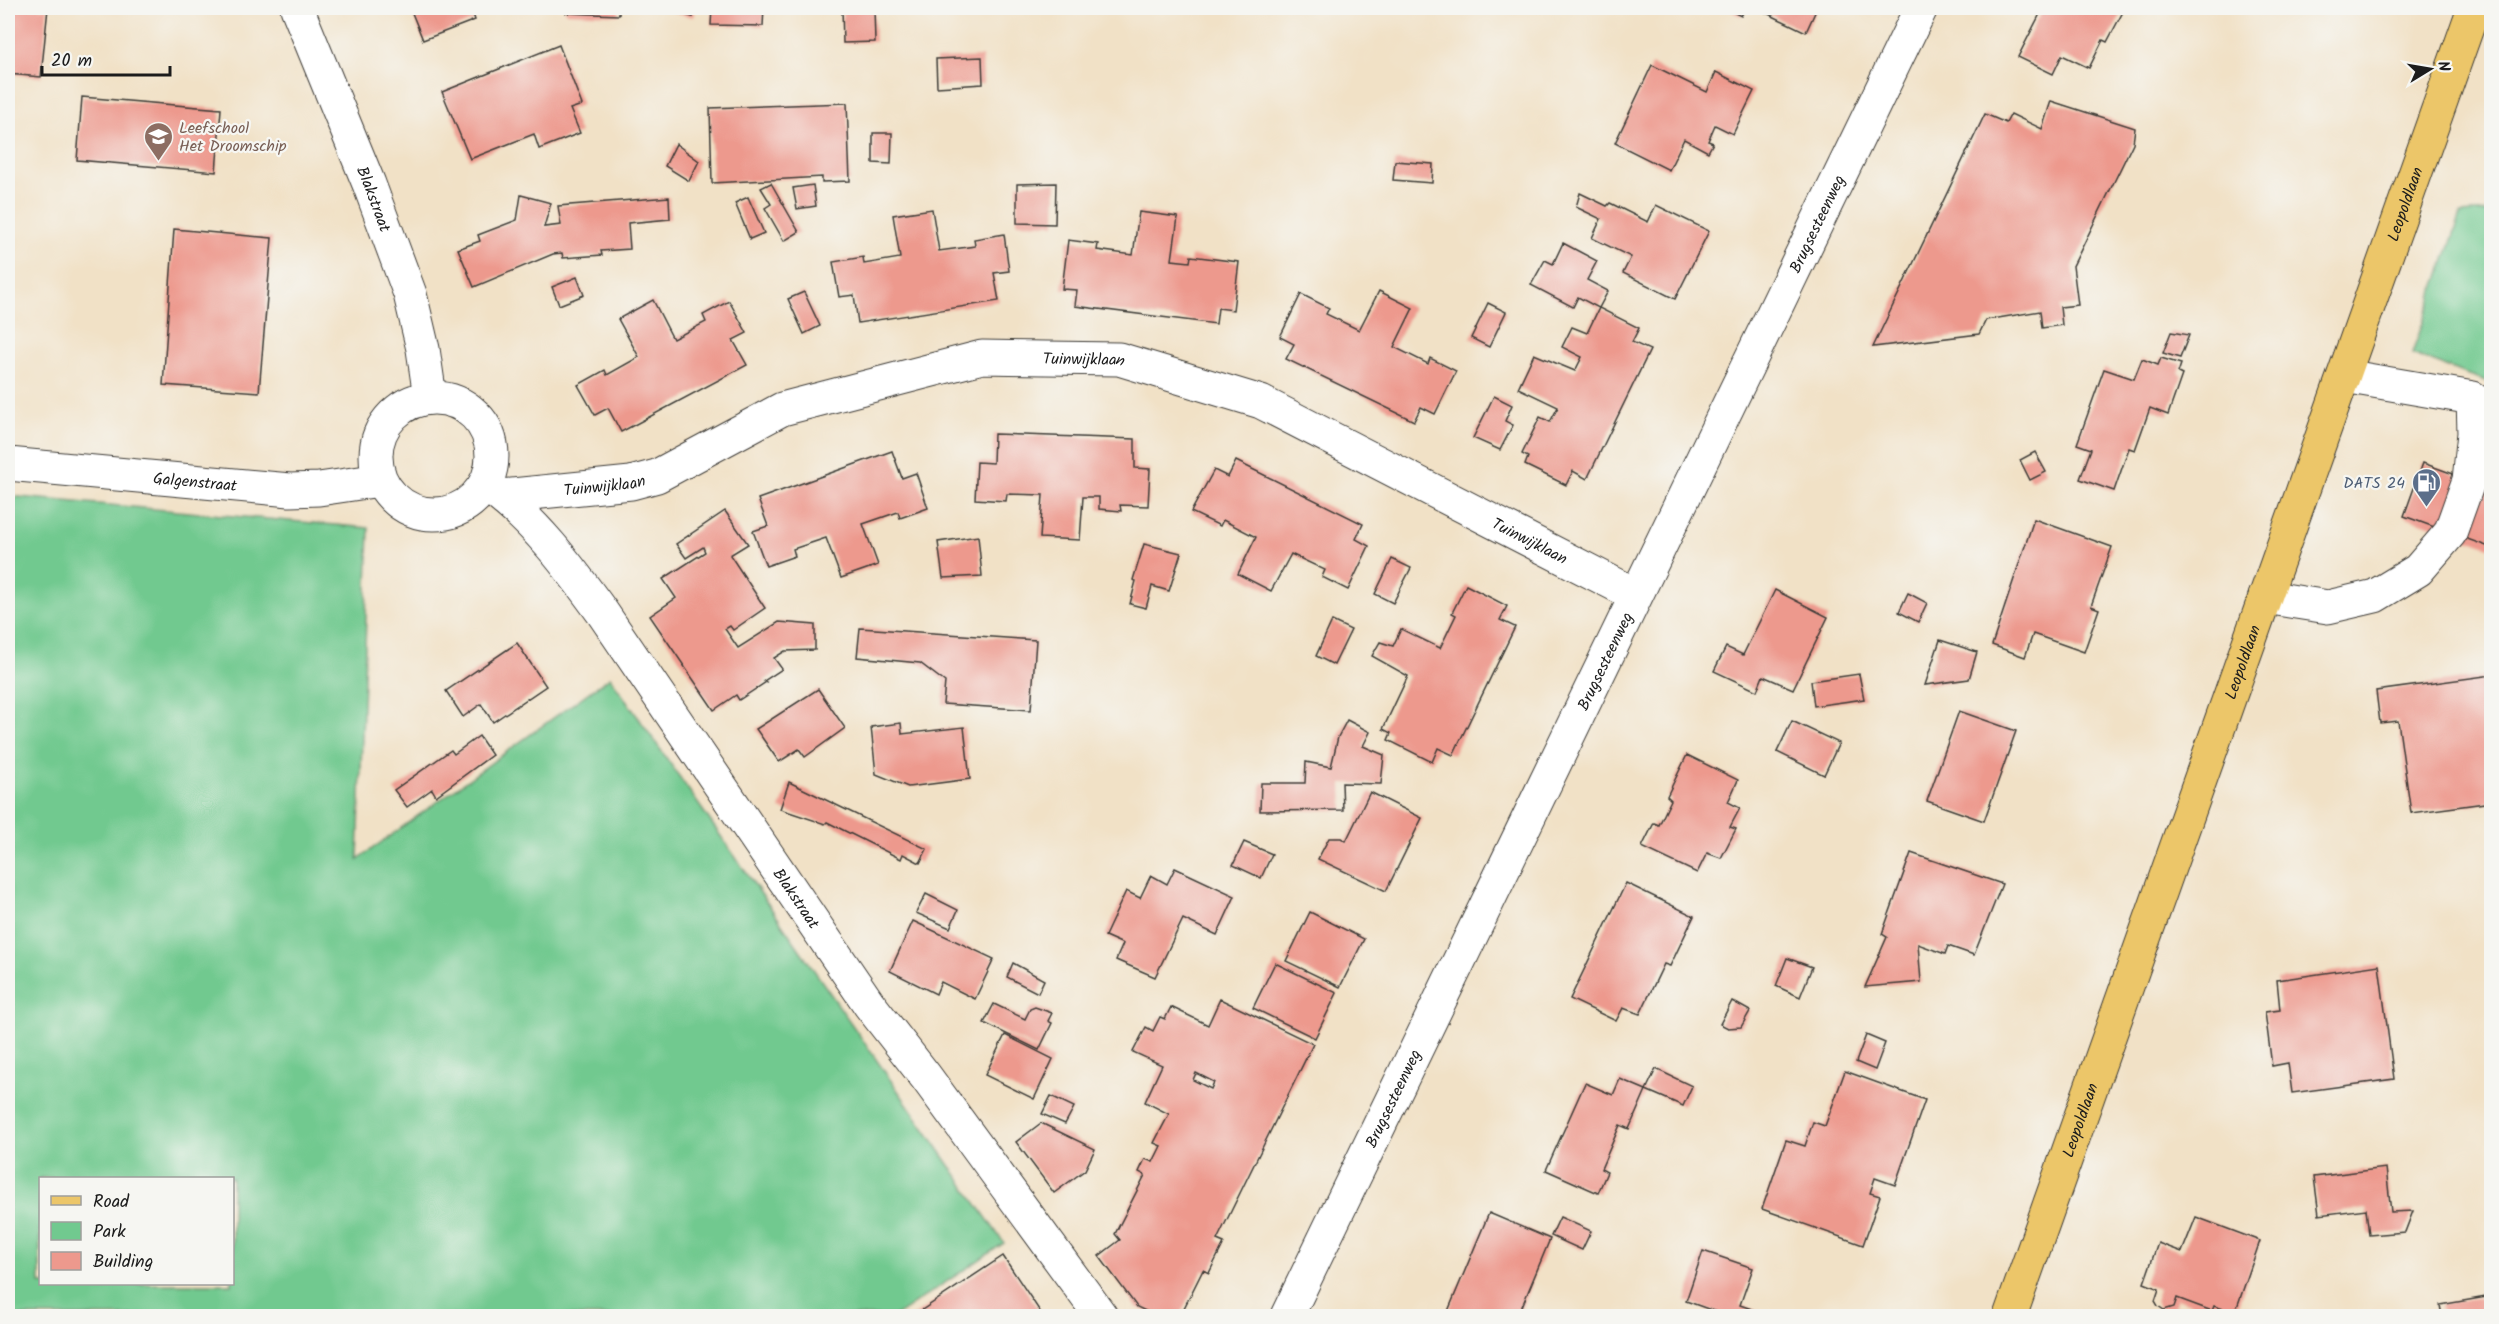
<svg xmlns="http://www.w3.org/2000/svg" width="2499" height="1324" font-family="Kalam,sans-serif">
<rect width="100%" height="100%" fill="#f6f6f2"/>
<filter id="ink" filterUnits="userSpaceOnUse"><feTurbulence type="fractalNoise" baseFrequency=".0167" numOctaves="2"/><feDisplacementMap in="SourceGraphic" scale="12" xChannelSelector="R" yChannelSelector="G"/><feConvolveMatrix kernelMatrix="1 2 1 2 8 2 1 2 1" color-interpolation-filters="sRGB"/></filter>
<filter id="wash" filterUnits="userSpaceOnUse"><feTurbulence type="fractalNoise" baseFrequency=".008" numOctaves="4" result="noise"/><feDisplacementMap in="SourceGraphic" scale="24" xChannelSelector="R" yChannelSelector="G"/><feGaussianBlur stdDeviation="1.35" result="paint"/><feColorMatrix in="noise" values="0 0 0 0 0 0 0 0 0 0 0 0 0 0 0 0 0 1.4 0 .05"/><feComposite in="paint" operator="in"/></filter>
<g filter="url(#wash)">
<rect width="100%" height="100%" fill="#f1e1c6"/>
<g fill="#71c98f" stroke="#467256" stroke-width="1.5" fill-rule="evenodd">
<polygon points="2491,212 2492,212 2491,383 2412,354 2461,214"/>
<path d="M8,496L369,528L358,859L610,677L1004,1243L896,1316H8ZM40,1178H232V1284H40Z"/>
</g>
<g id="blocks">
<g fill="#ed998d" fill-rule="evenodd">
<polygon points="8,8 48,8 41,77 8,74"/>
<polygon points="410,8 481,8 472,11 475,20 423,40"/>
<polygon points="565,8 619,8 619,15 566,13"/>
<polygon points="667,8 695,8 693,17 666,10"/>
<polygon points="712,8 764,8 763,26 711,25"/>
<polygon points="842,8 874,8 875,42 843,43"/>
<polygon points="1725,8 1746,8 1741,16"/>
<polygon points="1756,8 1817,8 1806,32"/>
<polygon points="2043,8 2125,8 2107,42 2103,40 2089,68 2062,55 2053,74 2018,57"/>
<polygon points="559,45 582,105 570,109 580,133 539,149 534,134 470,159 442,92"/>
<polygon points="982,57 983,84 937,87 936,59"/>
<polygon points="1652,65 1707,92 1716,72 1754,91 1733,134 1715,125 1708,141 1713,143 1708,152 1684,139 1669,170 1615,143"/>
<polygon points="82,97 221,109 216,172 77,160"/>
<polygon points="2051,101 2135,128 2133,143 2073,266 2078,305 2060,307 2062,325 2042,328 2040,311 1986,320 1979,334 1873,347 1985,114 2006,123 2011,114 2042,129"/>
<polygon points="847,103 850,181 822,182 822,177 712,183 710,108"/>
<polygon points="873,133 892,133 891,164 873,163"/>
<polygon points="676,144 699,161 689,181 665,166"/>
<polygon points="1395,161 1433,164 1432,183 1393,180"/>
<polygon points="771,183 799,232 784,241 765,208 771,204 761,188"/>
<polygon points="1056,183 1055,224 1017,223 1017,184"/>
<polygon points="813,185 816,206 797,209 793,188"/>
<polygon points="1580,193 1607,206 1610,203 1648,222 1656,205 1709,231 1675,299 1623,273 1631,257 1592,238 1601,219 1576,207"/>
<polygon points="521,195 551,203 544,227 561,225 558,206 669,197 670,219 628,223 630,249 601,251 602,255 563,258 562,253 553,254 474,287 458,249 480,241 478,235 517,220"/>
<polygon points="748,197 764,233 750,239 735,203"/>
<polygon points="932,209 939,251 975,246 974,239 1004,234 1009,271 994,273 999,301 858,323 854,295 839,297 833,262 863,257 864,264 900,258 893,215"/>
<polygon points="1139,212 1178,217 1172,260 1190,262 1191,256 1239,262 1233,310 1218,308 1216,324 1075,306 1077,290 1062,289 1068,240 1098,244 1097,250 1133,255"/>
<polygon points="174,229 272,238 259,392 163,385"/>
<polygon points="1563,243 1597,261 1587,280 1608,291 1599,308 1639,328 1632,342 1650,350 1587,479 1573,471 1566,485 1525,465 1528,457 1522,454 1540,417 1550,422 1558,407 1518,388 1534,354 1575,371 1582,357 1562,347 1572,327 1587,333 1599,308 1578,297 1573,307 1531,285 1545,260 1553,264"/>
<polygon points="577,277 584,295 559,305 552,287"/>
<polygon points="1379,291 1413,308 1394,347 1428,364 1430,358 1456,371 1435,414 1421,407 1414,421 1286,359 1294,344 1280,337 1301,294 1329,308 1326,314 1359,330"/>
<polygon points="804,292 820,326 804,334 788,299"/>
<polygon points="653,300 673,339 706,322 703,315 729,301 747,333 733,340 747,365 621,432 608,408 595,415 578,385 605,370 607,375 639,357 618,319"/>
<polygon points="1488,303 1506,312 1489,347 1471,338"/>
<polygon points="2171,332 2189,335 2180,358 2163,353"/>
<polygon points="2161,358 2181,364 2178,373 2182,375 2168,415 2150,408 2135,450 2129,448 2114,491 2080,479 2091,449 2077,444 2104,369 2134,379 2142,359 2158,365"/>
<polygon points="1494,396 1512,405 1505,421 1513,425 1500,450 1473,438"/>
<polygon points="994,434 1135,439 1135,468 1150,469 1148,506 1120,505 1121,511 1099,509 1099,497 1083,497 1080,540 1040,538 1043,495 1007,494 1006,501 975,499 977,462 993,463"/>
<polygon points="892,451 902,478 916,473 928,508 900,518 898,512 863,524 878,565 841,578 826,538 793,549 795,556 766,566 753,531 768,526 758,499"/>
<polygon points="2035,452 2046,472 2030,480 2020,460"/>
<polygon points="1236,461 1363,524 1356,539 1369,546 1348,590 1322,577 1325,570 1291,554 1271,591 1238,574 1256,537 1223,520 1220,526 1191,512 1214,470 1228,477"/>
<polygon points="2423,463 2492,488 2492,548 2404,516"/>
<polygon points="725,511 748,544 730,555 765,608 733,630 730,626 725,629 738,648 779,622 815,625 815,650 785,651 774,658 782,669 764,681 766,682 739,700 736,695 714,710 650,616 676,598 663,579 705,552 703,547 686,558 676,544"/>
<polygon points="2034,519 2112,547 2091,606 2099,609 2084,652 2033,634 2025,657 1992,645"/>
<polygon points="978,536 982,576 943,578 938,542"/>
<polygon points="1144,544 1181,553 1169,591 1152,586 1146,608 1130,604 1136,581 1133,580"/>
<polygon points="1392,559 1411,568 1393,603 1375,594"/>
<polygon points="1466,585 1507,606 1500,620 1515,627 1453,755 1438,748 1432,762 1388,740 1391,733 1383,729 1408,676 1372,656 1380,642 1393,646 1401,629 1440,648 1456,615 1452,613"/>
<polygon points="1775,590 1828,617 1793,689 1763,676 1757,691 1714,671 1726,647 1743,655"/>
<polygon points="1908,593 1927,603 1918,622 1899,612"/>
<polygon points="1332,621 1351,630 1334,665 1316,656"/>
<polygon points="860,628 1036,640 1031,710 943,704 945,682 920,663 857,657"/>
<polygon points="1940,640 1977,652 1969,679 1925,685"/>
<polygon points="517,643 546,686 493,722 481,704 463,717 446,691"/>
<polygon points="1859,674 1864,699 1814,706 1811,681"/>
<polygon points="2492,675 2492,802 2411,813 2398,721 2380,723 2376,691"/>
<polygon points="818,689 845,728 805,757 799,749 779,762 756,729"/>
<polygon points="1959,711 2016,731 1984,821 1927,801"/>
<polygon points="1347,720 1370,732 1363,746 1384,755 1381,784 1342,783 1343,810 1260,811 1261,783 1305,783 1306,762 1331,767 1338,737"/>
<polygon points="1792,721 1839,743 1824,775 1777,752"/>
<polygon points="901,723 902,734 964,727 970,779 908,787 876,774 871,727"/>
<polygon points="479,736 492,755 436,796 432,789 407,807 394,790 451,750 454,754"/>
<polygon points="1687,755 1738,780 1728,802 1740,808 1730,827 1736,829 1721,858 1707,853 1697,873 1642,847 1654,823 1659,825 1671,800 1667,796"/>
<polygon points="789,782 927,849 920,863 903,854 901,859 827,822 825,824 780,809"/>
<polygon points="1370,792 1422,818 1386,891 1318,859 1329,838 1341,838 1346,841"/>
<polygon points="1244,842 1272,854 1261,878 1233,865"/>
<polygon points="1911,853 2002,884 1974,955 1948,946 1945,954 1918,944 1921,982 1865,987 1887,937 1882,934"/>
<polygon points="1175,868 1235,896 1217,935 1183,919 1155,977 1116,960 1123,944 1105,936 1126,891 1140,898 1151,875 1167,884"/>
<polygon points="1626,883 1694,916 1670,966 1664,964 1640,1014 1623,1008 1616,1021 1570,999"/>
<polygon points="926,894 958,910 950,928 916,913"/>
<polygon points="1310,912 1364,939 1340,987 1286,961"/>
<polygon points="913,921 994,959 975,999 941,982 936,994 890,971"/>
<polygon points="1787,958 1812,967 1800,997 1776,986"/>
<polygon points="1013,963 1044,980 1038,993 1007,977"/>
<polygon points="1275,963 1337,993 1315,1038 1253,1008"/>
<polygon points="2379,965 2394,1079 2292,1093 2288,1063 2272,1066 2265,1012 2280,1010 2277,980"/>
<path d="M1220,999L1313,1044L1217,1240L1224,1243L1209,1273L1203,1270L1180,1316H1156L1137,1307L1099,1256L1120,1240L1115,1234L1145,1175L1139,1172L1145,1159L1153,1162L1161,1146L1154,1143L1169,1114L1145,1102L1162,1065L1133,1052L1146,1027L1153,1031L1160,1017L1165,1019L1171,1007L1208,1025ZM1196,1073L1214,1082L1211,1089L1193,1080Z"/>
<polygon points="1732,1001 1750,1011 1741,1027 1728,1028 1720,1024"/>
<polygon points="994,1004 1025,1019 1030,1009 1035,1007 1052,1013 1048,1021 1052,1023 1039,1050 984,1023"/>
<polygon points="1005,1035 1053,1059 1034,1099 985,1075"/>
<polygon points="1866,1035 1885,1043 1875,1070 1856,1062"/>
<polygon points="1656,1069 1692,1086 1683,1106 1646,1090"/>
<polygon points="1845,1071 1925,1100 1895,1185 1875,1178 1870,1193 1880,1196 1863,1245 1762,1209 1786,1140 1805,1146 1813,1122 1825,1126"/>
<polygon points="1620,1079 1646,1090 1629,1129 1620,1125 1601,1169 1607,1172 1598,1193 1546,1170 1585,1083 1613,1095"/>
<polygon points="1051,1096 1074,1107 1065,1124 1042,1114"/>
<polygon points="1041,1123 1095,1149 1085,1170 1054,1193 1016,1142"/>
<polygon points="2386,1168 2391,1212 2413,1211 2405,1232 2369,1235 2366,1209 2319,1215 2314,1177"/>
<polygon points="1489,1213 1550,1239 1518,1316 1446,1316"/>
<polygon points="1560,1217 1591,1231 1582,1250 1551,1236"/>
<polygon points="2196,1217 2260,1241 2235,1313 2214,1306 2212,1311 2177,1298 2174,1307 2164,1310 2158,1306 2155,1301 2159,1289 2144,1283 2158,1243 2182,1252"/>
<polygon points="1703,1251 1753,1268 1740,1305 1772,1316 1725,1316 1725,1315 1686,1301"/>
<polygon points="1003,1256 1043,1316 913,1316"/>
<polygon points="2492,1296 2492,1316 2442,1316 2440,1305"/>
</g>
</g>
</g>
<g filter="url(#ink)">
<use href="#blocks" fill-opacity="0" stroke="#3c3a36" stroke-width="1.5"/>
<g fill="none" stroke-linecap="round" stroke-linejoin="round">
<defs>
<g id="minor">
<path id="s1" d="M297,8L369,184L410,294L423,349L430,397"/>
<circle cx="434" cy="456" r="58"/>
<path id="s2" d="M8,464L290,490L319,489L380,480"/>
<path id="s3" d="M488,487C533,518 570,568 602,612L869,1004L926,1077L1101,1316"/>
<path id="s4" d="M501,496L631,483L657,476L782,409L982,357L1119,359L1261,402L1636,595"/>
<polyline points="2265,597 2328,607 2375,596 2418,570 2450,533 2469,480 2474,433 2473,398 2344,376"/>
<path id="s5" d="M1287,1316L1921,8"/>
</g>
<g id="major">
<path id="s6" d="M2010,1316L2474,8"/>
</g>
</defs>
<use href="#minor" stroke="#3c3a36" stroke-width="35"/>
<use href="#major" stroke="#3c3a36" stroke-width="35"/>
<use href="#minor" stroke="#fff" stroke-width="33"/>
<use href="#major" stroke="#ecc669" stroke-width="33"/>
</g>
</g>
<defs>
<symbol id="school-pin" viewBox="-11 -11 22 30"><path d="M0 17L-7.5 6A9.5 9.5 0 1 1 7.5 6Z" fill="#8d6e63" stroke="#f6f6f2"/><path d="M0-5L7-2L0 1L-7-2ZM-4 1L0 2.5L4 1V4Q0 6-4 4Z" fill="#fff"/></symbol>
<symbol id="fuel-pin" viewBox="-11 -11 22 30"><path d="M0 17L-7.5 6A9.5 9.5 0 1 1 7.5 6Z" fill="#5c6f8a" stroke="#f6f6f2"/><path d="M-5.5-6h7V0h2V4h1.3V-2.5L3-4.5l.8-.8L6-3V5H2.5V1h-1V6h-7ZM-4.2-4.7v3.2H.2V-4.7Z" fill="#fff"/></symbol>
</defs>
<g fill-rule="evenodd">
<use href="#school-pin" x="142" y="120" width="33" height="45"/>
<use href="#fuel-pin" x="2410" y="466" width="33" height="45"/>
</g>
<g text-anchor="middle" stroke-width="4.5" stroke-linejoin="round" paint-order="stroke">
<g font-size="16" fill="#785e54" stroke="#f6f6f2" text-anchor="start">
<text x="179" y="133">Leefschool<tspan x="179" dy="18">Het Droomschip</tspan></text>
</g>
<g font-size="16" fill="#1c1c1c" stroke="#f6f6f2">
<text dy="6" stroke="none"><textPath href="#s1" startOffset="206">Blakstraat</textPath></text>
<text dy="6" stroke="none"><textPath href="#s6" startOffset="1180">Leopoldlaan</textPath></text>
<text dy="6" stroke="none"><textPath href="#s5" startOffset="1214">Brugsesteenweg</textPath></text>
<text dy="6" stroke="none"><textPath href="#s4" startOffset="608">Tuinwijklaan</textPath></text>
<text dy="6" stroke="none"><textPath href="#s2" startOffset="188">Galgenstraat</textPath></text>
<text dy="6" stroke="none"><textPath href="#s4" startOffset="104">Tuinwijklaan</textPath></text>
<text dy="6" stroke="none"><textPath href="#s4" startOffset="1094">Tuinwijklaan</textPath></text>
<text dy="6" stroke="none"><textPath href="#s5" startOffset="728">Brugsesteenweg</textPath></text>
<text dy="6" stroke="none"><textPath href="#s6" startOffset="694">Leopoldlaan</textPath></text>
<text dy="6" stroke="none"><textPath href="#s3" startOffset="516">Blakstraat</textPath></text>
<text dy="6" stroke="none"><textPath href="#s5" startOffset="242">Brugsesteenweg</textPath></text>
<text dy="6" stroke="none"><textPath href="#s6" startOffset="208">Leopoldlaan</textPath></text>
</g>
<g font-size="16" fill="#4e5e75" stroke="#f6f6f2" text-anchor="end">
<text x="2405" y="488">DATS 24</text>
</g>
</g>
<rect width="2499" height="1324" fill="none" stroke="#f6f6f2" stroke-width="30"/>
<rect x="39" y="1177" width="195" height="108" fill="#f6f6f2" stroke="#9f9f9c" stroke-width="1.5"/>
<rect x="51" y="1196" width="30" height="9" fill="#ecc669" stroke="#9f9f9c" stroke-width="1.5"/>
<text x="93" y="1207" font-size="18" fill="#1c1c1c">Road</text>
<rect x="51" y="1222" width="30" height="18" fill="#71c98f" stroke="#9f9f9c" stroke-width="1.5"/>
<text x="93" y="1237" font-size="18" fill="#1c1c1c">Park</text>
<rect x="51" y="1252" width="30" height="18" fill="#ed998d" stroke="#9f9f9c" stroke-width="1.5"/>
<text x="93" y="1267" font-size="18" fill="#1c1c1c">Building</text>
<g transform="translate(2430 69) rotate(79)" stroke="#f6f6f2" stroke-width="4.5" paint-order="stroke">
<path d="M0-4.5L10 22L0 15L-10 22Z" fill="#1c1c1c"/>
<text y="-9" font-size="16" font-weight="bold" text-anchor="middle" fill="#1c1c1c">N</text>
</g>
<path d="M42 66v9h128v-9" fill="none" stroke="#1c1c1c" stroke-width="3"/>
<text x="51" y="66" font-size="18" fill="#1c1c1c" stroke="#f6f6f2" stroke-width="4.5" paint-order="stroke">20 m</text>
</svg>
